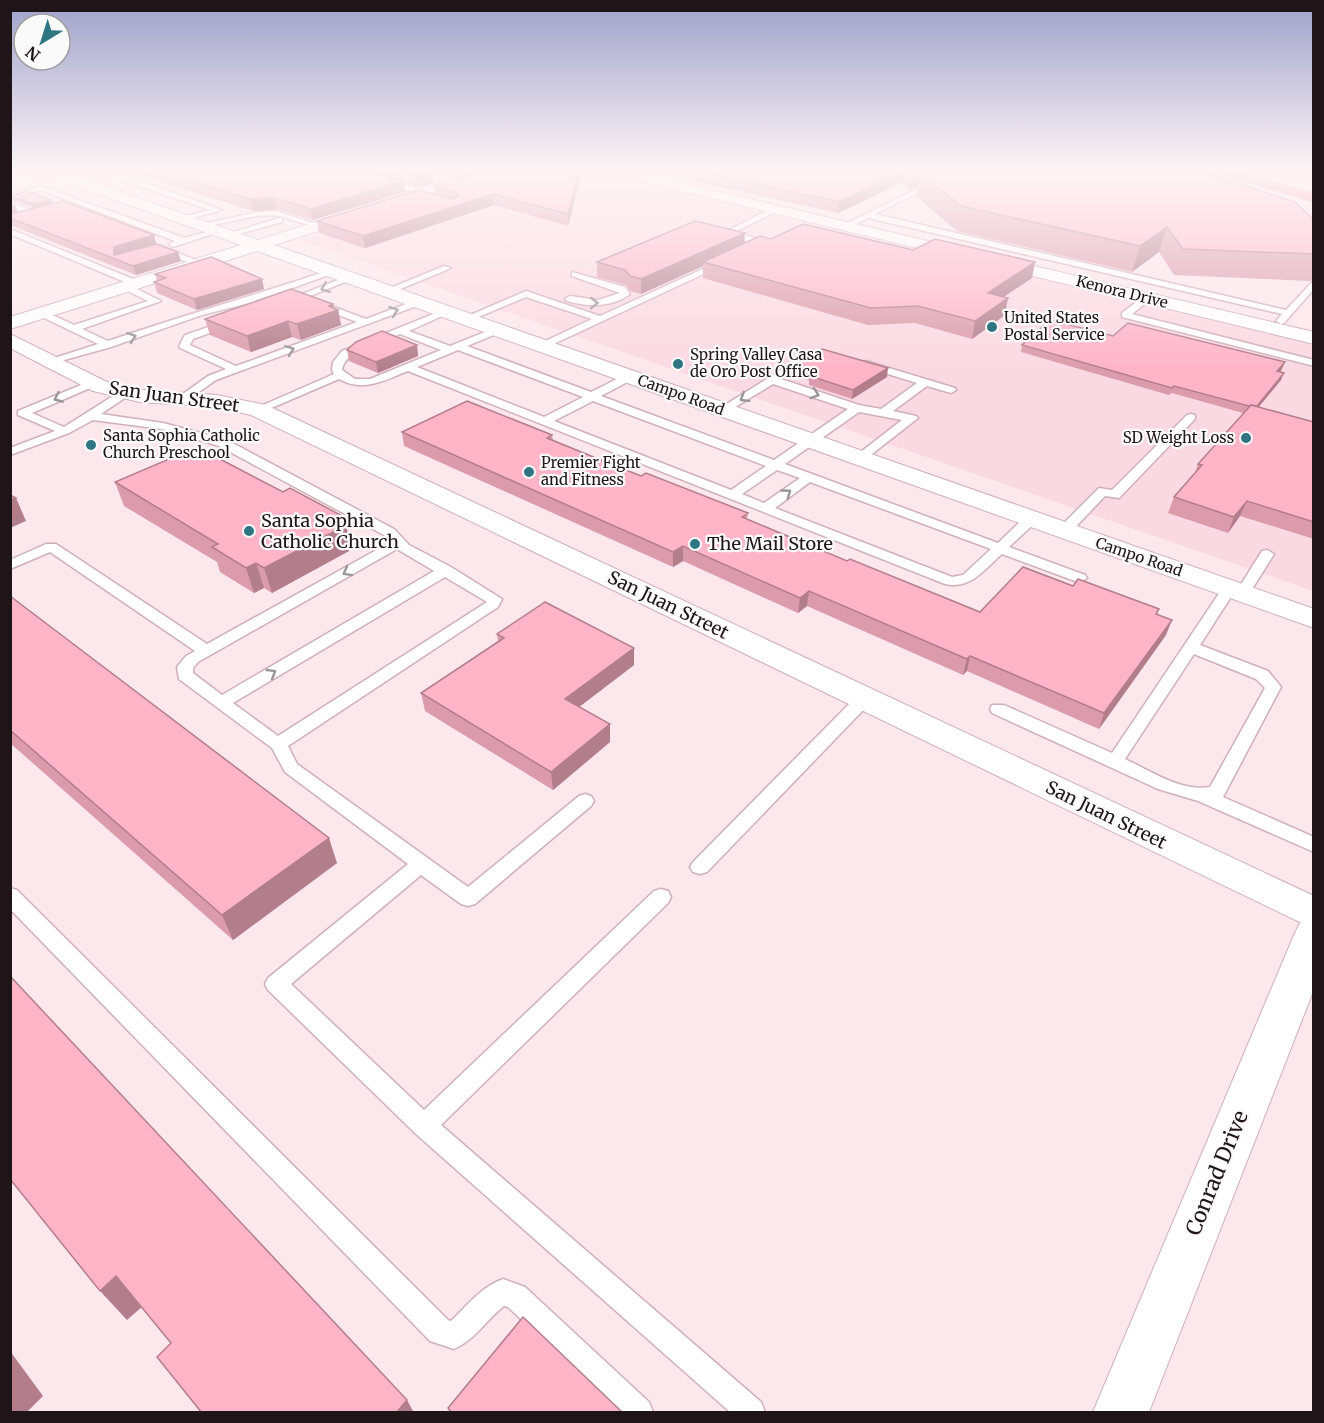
<svg xmlns="http://www.w3.org/2000/svg" width="1324" height="1423" font-family="Merriweather,serif">
<rect width="100%" height="100%" fill="#fce7ec"/>
<polygon fill="#fbd9e2" points="519,171 592,171 1313,344 1313,591 302,241"/>
<g fill="none" stroke-linecap="round" stroke-linejoin="round">
<defs>
<g id="lane">
<polygon points="108,171 115,171 118,173 222,210 182,221 182,217 210,210 112,177"/>
<polygon points="693,171 703,171 671,185 664,183"/>
<polygon points="954,171 963,171 875,214 1286,310 1314,280 1314,289 1284,323 1281,324 1276,321 1282,314 868,218 848,228 841,226"/>
<polygon points="383,179 429,191 430,193 426,195 380,183"/>
<polygon points="41,186 184,238 218,229 222,231 173,247 169,244 175,241 41,190 10,198 10,194"/>
<polygon points="10,202 36,212 37,214 18,219 18,215 25,214 10,207"/>
<polygon points="774,207 781,209 735,232 768,242 768,246 732,238 725,232"/>
<polygon points="276,211 323,226 319,228 276,215 257,216 203,227 199,225 257,212"/>
<polygon points="279,218 282,218 282,222 228,237 224,235"/>
<polygon points="10,229 138,281 140,283 132,285 10,234"/>
<polygon points="157,247 163,247 203,263 196,265 157,251"/>
<polygon points="720,261 727,263 543,349 538,346 539,344 592,319 526,297 469,321 461,319 526,291 600,316"/>
<polygon points="444,266 451,268 391,293 383,291"/>
<path d="M330,270L337,272L257,301L202,315L111,347L50,364L45,361L98,344L38,315V311H44L74,325L148,301L121,288V284H127L161,301L82,329L108,341C181,316 256,295 330,270Z"/>
<path d="M572,272L625,287L630,294C612,308 587,307 567,301L565,299L570,296L598,300L620,293L572,276Z"/>
<polygon points="348,276 355,278 290,304 282,302"/>
<polygon points="1144,296 1152,298 1132,314 1314,360 1314,366 1122,317 1122,313"/>
<polygon points="419,299 424,302 422,304 216,380 186,401 178,401 176,399 208,376 226,369 180,348 179,346 185,335 226,321 232,321 232,325 193,339 190,345 236,366 357,322 315,306 315,302 321,302 366,319"/>
<path d="M443,310L451,312L409,331L450,346L495,328H501V332L467,346L591,392L625,375H633V379L601,396L774,460L848,409L773,384L727,412H719L717,410L807,354L816,356L781,379L859,405L881,409L917,383L862,366L861,364L866,361L955,388L956,390L951,393L927,386L893,411L916,416L918,418L863,461H855L853,458L902,420L859,412L785,464L998,543L1026,516H1036L1038,519L1036,522L1009,547L1085,575L1087,578L1080,582L1075,581L1002,554C985,569 970,590 945,584L408,371C385,380 363,393 339,379L262,412H254L252,410L334,374L332,370L333,362L342,351ZM400,334L441,350L370,379H355L342,370C345,349 383,342 400,334ZM458,350L583,397L544,417L417,367ZM593,401L766,466L731,490L554,421ZM777,470L800,478L764,503L742,494ZM810,482L991,549L963,575L952,577L775,508Z"/>
<path d="M93,380L98,383L97,385L32,413L64,427L121,391H129V395L101,414L163,423L227,440L394,529L409,545L451,567L502,599L498,607L288,746L297,764L468,887L579,796L585,794L591,796L594,801L591,806L475,904L468,906L461,904L421,875L291,984L424,1110L654,891L661,889L668,891L671,897L668,903L441,1125L761,1402L765,1412H730L416,1134L268,990L265,984L268,978L408,864L285,772L272,748L179,679L177,667L186,656L195,651L50,552L10,569V560L46,544H56L207,644L391,542L384,535L219,446L162,429L93,420L69,433L10,455V448L55,431L18,415V411ZM397,549L434,571L222,695L193,673V668L198,662ZM445,577L487,602L278,736L233,703Z"/>
<polygon points="1191,414 1195,415 1195,419 1119,498 1105,496 1069,534 1059,534 1057,531 1059,528 1099,488 1112,490 1187,415"/>
<polygon points="1267,550 1274,554 1249,594 1247,597 1237,597 1235,594 1262,551"/>
<path d="M1229,585L1236,589L1200,645L1268,671L1281,687L1223,797L1314,837V852L1198,801L1158,789L992,713L990,709L992,705H1004L1112,753L1224,586ZM1194,654L1256,679L1265,688L1210,787C1181,792 1151,771 1125,759Z"/>
<polygon points="864,694 870,695 872,699 870,703 707,872 700,874 693,872 690,867 693,862 858,695"/>
<path d="M10,888L17,890L448,1320L451,1321C469,1304 480,1288 503,1279L525,1287L649,1402L653,1412H619L508,1307L504,1306C486,1320 476,1339 454,1349L430,1341L10,909Z"/>
</g>
<g id="street">
<polygon points="52,171 61,171 63,174 61,177 10,189 10,181"/>
<polygon points="407,171 429,171 462,179 464,182 457,186 409,174"/>
<polygon points="608,171 631,171 1314,332 1314,344 615,175"/>
<polygon points="10,334 107,382 140,390 217,395 266,405 1314,896 1314,929 251,415 217,407 140,402 93,391 10,348"/>
</g>
<g id="secondary">
<polygon points="41,171 61,171 258,240 479,171 500,171 498,174 274,245 1314,609 1314,628 257,251 10,329 10,317 241,245 43,174"/>
<polygon points="1314,918 1314,989 1149,1412 1093,1412 1294,935 1300,923"/>
</g>
<polygon id="highway" points="1215,171 1237,171 1314,193 1314,202 1217,174"/>
</defs>
<use href="#lane" stroke="#d0b0b8" stroke-width="3"/>
<use href="#street" stroke="#d0b0b8" stroke-width="2"/>
<use href="#secondary" stroke="#d0b0b8" stroke-width="2"/>
<use href="#highway" stroke="#d2d0d1" stroke-width="2"/>
<use href="#lane" fill="#fff" fill-rule="evenodd"/>
<use href="#street" fill="#fff" fill-rule="evenodd"/>
<use href="#secondary" fill="#fff" fill-rule="evenodd"/>
<use href="#highway" fill="#f082a4" fill-rule="evenodd"/>
</g>
<g fill="#db9bac">
<polygon points="126,171 428,171 433,172 434,183 421,187 404,182 405,192 313,220 277,209 253,211"/>
<polygon points="438,171 472,171 457,175"/>
<polygon points="582,171 568,226 494,205 365,248 319,233 317,221 435,194 434,185"/>
<polygon points="651,171 688,171 675,176"/>
<polygon points="689,171 1199,171 1314,220 1314,278 1310,281 1174,275 1159,252 1132,272 957,231 916,196 918,186 909,190 901,183 838,213 689,180"/>
<polygon points="10,195 52,204 154,235 156,244 181,261 136,275 10,225 10,202 15,205 17,212 33,208 11,200"/>
<polygon points="771,239 1032,278 1003,297 1005,315 972,339 915,323 868,325 703,278 703,266 641,294 630,291 626,285 597,277 597,262 744,243"/>
<polygon points="155,274 264,289 197,310 157,293 154,282 157,281"/>
<polygon points="334,308 338,310 341,325 301,340 292,337 251,352 210,335 205,319"/>
<polygon points="417,345 418,356 378,373 349,361 347,350"/>
<polygon points="1022,345 1282,369 1280,372 1281,380 1259,407 1314,422 1314,539 1240,516 1228,533 1168,513 1174,497 1195,473 1198,464 1243,413 1172,393 1169,395 1021,352"/>
<polygon points="793,366 887,377 852,399 809,385 809,380 792,375"/>
<polygon points="402,432 552,435 553,440 641,476 748,513 747,519 847,561 980,612 1073,586 1159,609 1157,614 1166,635 1099,729 967,671 963,675 807,606 798,613 683,561 673,567 404,446"/>
<polygon points="115,482 350,541 347,543 349,551 272,593 264,588 254,593 220,572 217,562 124,506"/>
<polygon points="10,596 337,863 233,940 10,743"/>
<polygon points="497,634 634,665 579,707 610,742 553,790 425,711 421,693 498,641"/>
</g>
<g fill="#b27e8c">
<polygon points="310,171 343,171 313,180 310,172"/>
<polygon points="456,171 472,171 457,175"/>
<polygon points="579,171 582,171 568,226 568,214"/>
<polygon points="675,171 688,171 675,176"/>
<polygon points="433,172 434,183 421,187 420,176"/>
<polygon points="902,172 901,183 838,213 839,202"/>
<polygon points="920,175 918,186 909,190 911,179"/>
<polygon points="403,181 405,192 313,220 311,209"/>
<polygon points="493,194 494,205 365,248 363,236"/>
<polygon points="274,198 277,209 253,211 250,199"/>
<polygon points="51,200 52,204 34,209 32,204"/>
<polygon points="15,205 18,213 10,215 10,206"/>
<polygon points="1167,227 1159,252 1132,272 1140,246"/>
<polygon points="745,233 744,247 703,262 703,266 641,294 641,279"/>
<polygon points="154,235 156,244 114,255 114,247"/>
<polygon points="178,252 181,261 136,275 133,266"/>
<polygon points="1035,262 1032,278 984,310 988,293"/>
<polygon points="262,279 264,289 197,310 194,299"/>
<polygon points="1008,298 1005,315 972,339 975,321"/>
<polygon points="333,304 334,311 338,310 341,325 301,340 297,324"/>
<polygon points="288,321 292,337 251,352 247,336"/>
<polygon points="417,345 418,356 378,373 376,362"/>
<polygon points="1285,362 1282,369 1274,379 1277,371"/>
<polygon points="888,368 887,377 852,399 853,390"/>
<polygon points="1284,373 1281,380 1252,415 1255,408"/>
<polygon points="16,498 26,521 10,528 10,500"/>
<polygon points="1247,501 1240,516 1228,533 1234,517"/>
<polygon points="344,517 350,541 347,543 349,551 272,593 264,568 335,522"/>
<polygon points="683,546 683,561 673,567 673,552"/>
<polygon points="256,563 264,588 254,593 246,568"/>
<polygon points="809,591 807,606 798,613 800,598"/>
<polygon points="1172,620 1166,635 1099,729 1104,713"/>
<polygon points="634,648 634,665 566,717 565,699"/>
<polygon points="970,656 967,671 963,675 967,659"/>
<polygon points="610,724 610,742 553,790 551,772"/>
<polygon points="329,838 337,863 233,940 222,915"/>
<polygon points="116,1276 143,1306 127,1320 100,1291"/>
<polygon points="10,1351 43,1396 26,1413 10,1413"/>
<polygon points="407,1400 414,1413 396,1413"/>
</g>
<g fill="#ffb4c8" stroke="#b27e8c" stroke-width="1.5">
<polygon points="157,171 310,171 310,172 316,175 333,171 368,171 403,181 311,209 274,198 250,199"/>
<polygon points="398,171 428,171 433,172 420,176"/>
<polygon points="481,171 579,171 568,214 493,194 363,236 317,221 419,190 454,199 459,196 457,193 434,185"/>
<polygon points="698,171 925,171 920,173 920,175 911,179 902,172 839,202"/>
<polygon points="925,171 1199,171 1295,202 1314,220 1314,254 1183,249 1167,227 1140,246 961,206 920,173"/>
<polygon points="27,191 51,200 32,204 10,196"/>
<polygon points="63,201 154,235 114,247 114,255 157,244 178,252 133,266 10,218 10,214"/>
<polygon points="695,221 745,233 641,279 630,276 625,270 597,262"/>
<polygon points="803,224 913,250 935,239 1035,262 988,293 1008,298 975,321 918,306 871,308 703,262 760,236 771,239"/>
<polygon points="211,257 262,279 194,299 154,282 166,278 155,274"/>
<polygon points="291,289 333,304 329,306 338,310 297,324 288,321 247,336 205,319"/>
<polygon points="1050,320 1113,336 1128,323 1285,362 1277,371 1284,373 1257,406 1251,405 1249,406 1174,386 1172,388 1022,345"/>
<polygon points="382,331 417,345 376,362 347,350 356,342"/>
<polygon points="822,349 888,368 853,390 810,376 814,373 793,366"/>
<polygon points="467,401 552,435 547,438 608,463 641,476 646,473 748,513 742,517 847,561 850,559 980,612 1023,567 1073,586 1078,579 1159,609 1156,614 1172,620 1104,713 970,656 967,659 809,591 800,598 683,546 673,552 402,432"/>
<polygon points="1251,405 1314,422 1314,522 1247,501 1234,517 1174,497 1202,465 1198,464"/>
<polygon points="197,447 283,492 290,488 344,517 335,522 343,527 264,568 256,563 246,568 212,547 218,544 115,482"/>
<polygon points="10,495 16,498 10,500"/>
<polygon points="10,596 329,838 222,915 10,730"/>
<polygon points="545,602 634,648 565,699 610,724 551,772 421,693 504,638 497,634"/>
<polygon points="10,976 407,1400 396,1413 202,1413 157,1357 171,1343 116,1276 100,1291 10,1179"/>
<polygon points="523,1317 623,1413 452,1413 448,1408"/>
</g>
<defs><path id="oneway-chevron" d="M-2-3.5L2.5 0L-2 3.5" fill="none" stroke-width="1.6" stroke-linecap="round" stroke-linejoin="round" transform="scale(1.5)"/></defs>
<g stroke="#9a9597">
<use href="#oneway-chevron" transform="translate(325 288) rotate(159)"/>
<use href="#oneway-chevron" transform="translate(594 303) rotate(-1)"/>
<use href="#oneway-chevron" transform="translate(394 311) rotate(-21)"/>
<use href="#oneway-chevron" transform="translate(132 337) rotate(-19)"/>
<use href="#oneway-chevron" transform="translate(290 350) rotate(-20)"/>
<use href="#oneway-chevron" transform="translate(815 394) rotate(18)"/>
<use href="#oneway-chevron" transform="translate(58 398) rotate(157)"/>
<use href="#oneway-chevron" transform="translate(744 398) rotate(148)"/>
<use href="#oneway-chevron" transform="translate(787 493) rotate(-36)"/>
<use href="#oneway-chevron" transform="translate(347 572) rotate(151)"/>
<use href="#oneway-chevron" transform="translate(272 673) rotate(-31)"/>
</g>
<linearGradient id="sky" x2="0" y2="1"><stop stop-color="#9ea2ca"/><stop offset="0.46" stop-color="#fef4f6"/><stop offset="1" stop-color="#fef4f6" stop-opacity="0"/></linearGradient>
<rect width="1324" height="370" fill="url(#sky)"/>
<g fill="#2f7582" stroke="#fafafa" stroke-width="2">
<circle cx="992" cy="327" r="6"/>
<circle cx="678" cy="364" r="6"/>
<circle cx="1246" cy="438" r="6"/>
<circle cx="91" cy="445" r="6"/>
<circle cx="529" cy="472" r="6"/>
<circle cx="249" cy="531" r="6"/>
<circle cx="695" cy="544" r="6"/>
</g>
<g text-anchor="middle" stroke-width="4.5" stroke-linejoin="round" paint-order="stroke">
<g font-size="15" fill="#1f1417" stroke="#fafafa">
<text transform="translate(1122 292) rotate(14)" y="5">Kenora Drive</text>
<text transform="translate(681 395) rotate(20)" y="5">Campo Road</text>
<text transform="translate(1139 557) rotate(19)" y="5">Campo Road</text>
</g>
<g font-size="15" fill="#1f1417" stroke="#fafafa" text-anchor="start">
<text x="1004" y="323">United States<tspan x="1004" dy="17">Postal Service</tspan></text>
<text x="690" y="360">Spring Valley Casa<tspan x="690" dy="17">de Oro Post Office</tspan></text>
<text x="103" y="441">Santa Sophia Catholic<tspan x="103" dy="17">Church Preschool</tspan></text>
<text x="1234" y="443" text-anchor="end">SD Weight Loss</text>
<text x="541" y="468">Premier Fight<tspan x="541" dy="17">and Fitness</tspan></text>
</g>
<g font-size="18" fill="#1f1417" stroke="#fafafa">
<text transform="translate(174 397) rotate(8)" y="6">San Juan Street</text>
<text transform="translate(668 605) rotate(26)" y="6">San Juan Street</text>
<text transform="translate(1106 815) rotate(26)" y="6">San Juan Street</text>
</g>
<g font-size="18" fill="#1f1417" stroke="#fafafa" text-anchor="start">
<text x="261" y="527">Santa Sophia<tspan x="261" dy="21">Catholic Church</tspan></text>
<text x="707" y="550">The Mail Store</text>
</g>
<g font-size="21" fill="#1f1417" stroke="#fafafa">
<text transform="translate(1217 1173) rotate(-68)" y="7">Conrad Drive</text>
</g>
</g>
<rect width="1324" height="1423" fill="none" stroke="#1f1417" stroke-width="24"/>
<g transform="translate(42 42) rotate(218)"><circle r="28" fill="#fafafa" stroke="#a29e9f" stroke-width="1.5"/>
<path d="M0-4.5L10 22L0 15L-10 22Z" fill="#2f7582"/>
<text y="-9" font-size="16" font-weight="bold" text-anchor="middle" fill="#1f1417">N</text>
</g>
</svg>
